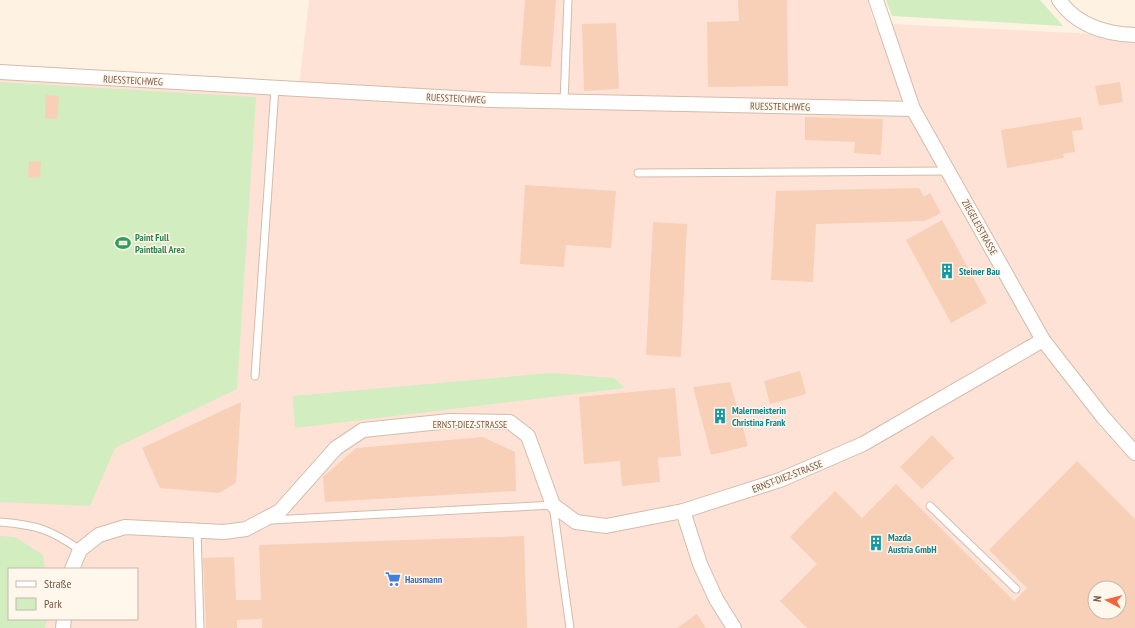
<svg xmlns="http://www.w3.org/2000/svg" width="1135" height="628" font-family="'PT Sans Narrow',sans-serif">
<rect width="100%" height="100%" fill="#fef3e2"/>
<path fill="#ffe2d6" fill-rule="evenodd" d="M309,0H867L874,23L1135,36V628H0V78L298,94ZM9,569H137V619H9ZM1095,588H1119V612H1095Z"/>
<g fill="#d2edbf">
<polygon points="886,0 1040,0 1063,26 892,16"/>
<polygon points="0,82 256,97 237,389 115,448 90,506 0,502"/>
<polygon points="551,373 614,378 625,388 295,428 293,396"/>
<polygon points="0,536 15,537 43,555 45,569 9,569 9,619 47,619 45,628 0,628"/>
</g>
<g fill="#f7d0b7" fill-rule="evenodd">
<polygon points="525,0 556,0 551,67 520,65"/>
<polygon points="738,0 787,0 788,86 708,87 707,22 739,21"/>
<polygon points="616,23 619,89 584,91 582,24"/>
<polygon points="1120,82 1123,102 1099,106 1095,86"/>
<polygon points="46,95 59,96 57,119 45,118"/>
<polygon points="805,117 883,119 881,155 854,153 855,142 805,140"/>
<polygon points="1081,117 1083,130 1072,131 1075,152 1063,154 1064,158 1007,168 1001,130"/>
<polygon points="29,161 41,162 40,178 28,177"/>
<polygon points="525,185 616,191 611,248 566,245 564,267 520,264"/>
<polygon points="919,188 924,197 930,193 941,213 925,221 816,224 813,282 771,280 776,191"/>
<polygon points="942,220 987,303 951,323 906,240"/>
<polygon points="653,222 687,224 681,357 646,355"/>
<polygon points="800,371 806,394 770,404 764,381"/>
<polygon points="730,382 748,446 711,455 693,387"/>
<polygon points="675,388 681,456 658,458 660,482 622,486 620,461 584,464 579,397"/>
<polygon points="241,402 236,483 219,493 160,488 142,448"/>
<polygon points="932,435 954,458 922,489 900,467"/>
<polygon points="483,437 515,452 516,491 325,502 323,477 356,448"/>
<path d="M1077,461L1135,519V628H807L780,601L817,564L790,537L835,491L862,518L896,484L1014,601L1027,588L989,550ZM1095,588H1119V612H1095Z"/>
<polygon points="524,536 527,628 262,628 262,619 237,620 237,628 206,628 203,558 234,557 236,600 261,600 259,545"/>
<polygon points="697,614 706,628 677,628"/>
</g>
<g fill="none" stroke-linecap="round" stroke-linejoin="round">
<defs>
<g id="service">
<polyline points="564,102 568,0"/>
<polyline points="638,173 948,171"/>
<polyline points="255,376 275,88"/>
<polyline points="930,506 1016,589"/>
<polyline points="271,520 553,505 570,628"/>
<path d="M0,522C36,525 50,529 80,550"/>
<polyline points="197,530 200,628"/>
</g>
<g id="minor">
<polyline points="876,0 913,109 1043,340 1103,417 1135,453"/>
<path d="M1059,0C1077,26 1105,34 1135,35"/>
<polyline points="0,72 491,100 913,109"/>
<polyline points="683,511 700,564 716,599 734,628"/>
<polyline points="72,569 80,550 99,535 125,527 224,532 246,529 280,511 336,448 363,430 450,421 510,422 528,436 553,505 576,522 606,526 683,511 780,480 863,444 1043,340"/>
<polyline points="63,628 64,619"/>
</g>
</defs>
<use href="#service" stroke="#d3bcaa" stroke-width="9"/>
<use href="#minor" stroke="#d3bcaa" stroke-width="16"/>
<use href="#service" stroke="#fff" stroke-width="7"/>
<use href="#minor" stroke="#fff" stroke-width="14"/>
</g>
<defs>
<symbol id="stadium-bare" viewBox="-9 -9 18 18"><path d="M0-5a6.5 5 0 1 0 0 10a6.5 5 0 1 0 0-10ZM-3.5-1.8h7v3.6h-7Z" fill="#2e9e5b" stroke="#fff7eb" stroke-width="2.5" paint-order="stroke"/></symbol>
<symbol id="building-bare" viewBox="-9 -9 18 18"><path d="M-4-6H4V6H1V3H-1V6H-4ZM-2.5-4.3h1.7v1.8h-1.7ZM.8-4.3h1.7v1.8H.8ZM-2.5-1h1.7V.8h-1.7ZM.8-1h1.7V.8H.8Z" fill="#0f9aa8" stroke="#fff7eb" stroke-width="2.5" paint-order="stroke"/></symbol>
<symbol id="supermarket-bare" viewBox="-9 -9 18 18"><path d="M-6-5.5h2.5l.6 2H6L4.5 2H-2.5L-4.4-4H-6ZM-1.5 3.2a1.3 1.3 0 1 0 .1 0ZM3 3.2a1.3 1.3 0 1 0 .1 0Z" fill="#3f7fe0" stroke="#fff7eb" stroke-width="2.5" paint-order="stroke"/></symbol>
</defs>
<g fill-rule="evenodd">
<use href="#stadium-bare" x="112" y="232" width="22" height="22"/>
<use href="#building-bare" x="936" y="260" width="22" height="22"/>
<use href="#building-bare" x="709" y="405" width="22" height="22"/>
<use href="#building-bare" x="865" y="532" width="22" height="22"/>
<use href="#supermarket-bare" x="382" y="568" width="22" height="22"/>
</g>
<g text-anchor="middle" stroke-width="3" stroke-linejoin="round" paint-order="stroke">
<g font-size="10" fill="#795846" stroke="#fff7eb">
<text transform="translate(133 80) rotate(3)" y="4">RUESSTEICHWEG</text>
<text transform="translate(456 98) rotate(3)" y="4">RUESSTEICHWEG</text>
<text transform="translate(780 106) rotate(1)" y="4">RUESSTEICHWEG</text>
<text transform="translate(980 227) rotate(61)" y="4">ZIEGELEISTRASSE</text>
<text x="470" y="428">ERNST-DIEZ-STRASSE</text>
<text transform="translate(787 476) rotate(-21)" y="4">ERNST-DIEZ-STRASSE</text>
</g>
<g font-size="10" font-weight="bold" fill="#27864d" stroke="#fff7eb" text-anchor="start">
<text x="135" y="241">Paint Full<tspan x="135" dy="12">Paintball Area</tspan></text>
</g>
<g font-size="10" font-weight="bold" fill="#0d838f" stroke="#fff7eb" text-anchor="start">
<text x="959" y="275">Steiner Bau</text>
<text x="732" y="414">Malermeisterin<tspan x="732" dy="12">Christina Frank</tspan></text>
<text x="888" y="541">Mazda<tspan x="888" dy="12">Austria GmbH</tspan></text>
</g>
<g font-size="10" font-weight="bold" fill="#366cbe" stroke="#fff7eb" text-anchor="start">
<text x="405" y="583">Hausmann</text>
</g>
</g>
<rect x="8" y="568" width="130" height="52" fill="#fff7eb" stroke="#c9b7a9"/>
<rect x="16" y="581" width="20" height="6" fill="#ffffff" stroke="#c9b7a9"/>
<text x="44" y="588" font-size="12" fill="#795846">Straße</text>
<rect x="16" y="598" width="20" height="12" fill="#d2edbf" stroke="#c9b7a9"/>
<text x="44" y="608" font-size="12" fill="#795846">Park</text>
<g transform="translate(1107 600) rotate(277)"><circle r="19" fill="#fff7eb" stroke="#c9b7a9"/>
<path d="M0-3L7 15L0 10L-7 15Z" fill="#f4633c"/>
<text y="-6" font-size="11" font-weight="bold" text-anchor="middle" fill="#795846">N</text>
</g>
</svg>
